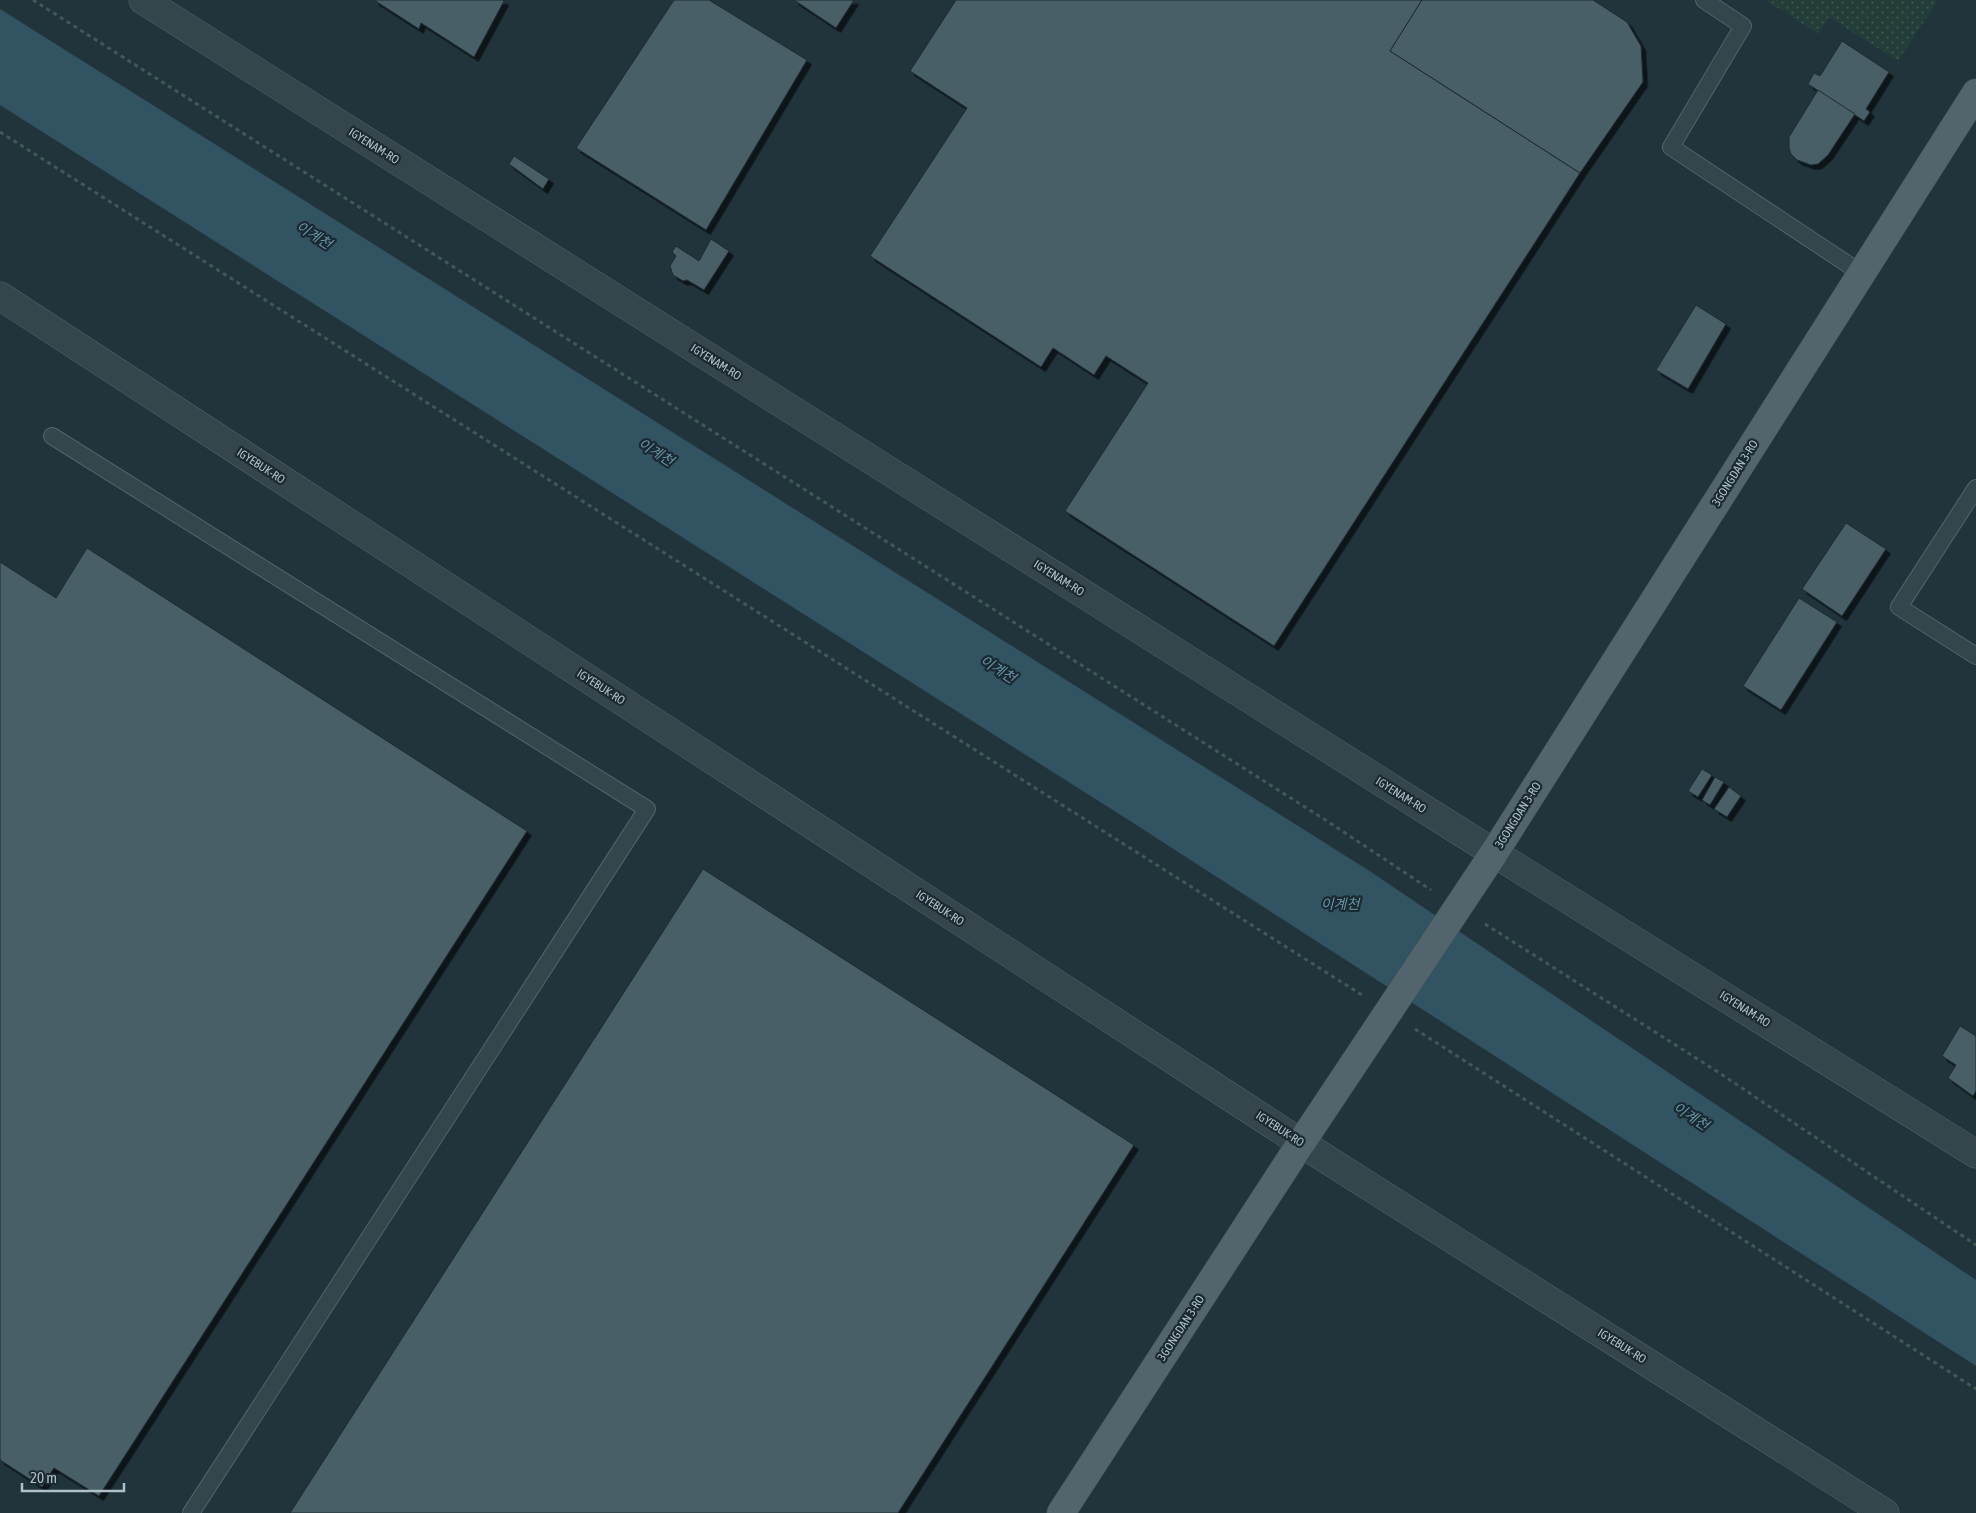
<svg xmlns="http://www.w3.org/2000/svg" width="1976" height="1513" font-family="'Asap Condensed','Noto Sans KR',sans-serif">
<defs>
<pattern id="grass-dots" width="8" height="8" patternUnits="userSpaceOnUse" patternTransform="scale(1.25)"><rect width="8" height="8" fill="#233d38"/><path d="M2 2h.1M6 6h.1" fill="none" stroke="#405753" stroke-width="1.8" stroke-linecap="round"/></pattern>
<filter id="shadow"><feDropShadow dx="4.5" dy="4.5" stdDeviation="0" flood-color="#0009"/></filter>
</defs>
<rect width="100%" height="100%" fill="#21343c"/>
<polygon fill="url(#grass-dots)" points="1766,0 1938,0 1898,61 1829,17 1818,34"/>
<polygon fill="#325362" points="0,9 1368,870 1976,1280 1976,1366 1127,819 0,105"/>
<g fill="#4a5e67" stroke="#1c2c32" filter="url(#shadow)">
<polygon points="374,0 503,0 504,1 474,57 421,23 419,29"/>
<polygon points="674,0 709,0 807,60 706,230 576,148"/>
<polygon points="794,0 854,0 836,28"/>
<polygon points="956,0 1422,0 1390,51 1580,173 1274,646 1065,511 1148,383 1106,356 1094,375 1053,348 1041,367 870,256 967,108 910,71"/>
<polygon points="1422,0 1593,0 1627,22 1641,46 1643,82 1580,173 1390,51"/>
<polygon points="1842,41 1889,72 1866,109 1870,112 1864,121 1808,84 1814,73 1820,76"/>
<polygon points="1818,90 1855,114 1828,155 1818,164 1811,165 1797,160 1791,154 1789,148 1789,137"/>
<polygon points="514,156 549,179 543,189 509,164"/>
<polygon points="711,239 729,251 704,290 687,280 683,281 673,275 670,266 676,256 672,252 676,246 699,261"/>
<polygon points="1696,305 1726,324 1688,389 1656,370"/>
<polygon points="1846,523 1886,549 1842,616 1802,589"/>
<polygon points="87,548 527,831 99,1496 54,1468 42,1487 0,1460 0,562 56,598"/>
<polygon points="1799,598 1837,622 1781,710 1743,686"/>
<polygon points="1702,769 1712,775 1698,797 1688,791"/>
<polygon points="1715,777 1724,782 1710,805 1702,800"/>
<polygon points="1729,787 1741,796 1727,817 1714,809"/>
<polygon points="703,869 1134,1145 898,1513 290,1513"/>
<polygon points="1960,1026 1976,1036 1976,1091 1973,1096 1948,1078 1956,1065 1942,1056"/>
</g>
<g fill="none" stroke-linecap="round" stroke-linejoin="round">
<defs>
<g id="service">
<polyline points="1704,0 1743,26 1671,147 1861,273"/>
<polyline points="52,436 647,809 191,1513"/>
<polyline points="1976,488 1899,607 1976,656"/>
</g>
<g id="tertiary">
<polyline points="143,0 1494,853 1976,1154"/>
<polyline points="0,296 1301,1143 1885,1513"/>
</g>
<g id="primary">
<polyline points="1494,853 1976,93"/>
<polyline points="1061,1513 1301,1143"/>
</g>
</defs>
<use href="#service" stroke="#536369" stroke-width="18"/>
<use href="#tertiary" stroke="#536369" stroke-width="29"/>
<use href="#primary" stroke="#415158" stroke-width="29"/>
<g stroke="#415955" stroke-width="3" stroke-dasharray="4 4" stroke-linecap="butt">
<polyline points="33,0 1327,821 1431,890"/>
<polyline points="0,132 1362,995"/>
<polyline points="1485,924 1718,1072 1976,1245"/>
<polyline points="1415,1029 1976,1389"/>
</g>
<use href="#service" stroke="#35454c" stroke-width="16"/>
<use href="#tertiary" stroke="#35454c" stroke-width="28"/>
<use href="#primary" stroke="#52646c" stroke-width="28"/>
<defs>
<polyline id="primary-bridge" points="1301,1143 1494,853"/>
</defs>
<use href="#primary-bridge" stroke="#415158" stroke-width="29" stroke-linecap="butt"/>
<use href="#primary-bridge" stroke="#52646c" stroke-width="28"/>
</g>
<g text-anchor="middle" stroke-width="4.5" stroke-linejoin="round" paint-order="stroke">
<g font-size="12" fill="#b0c0c8" stroke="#1a2a30">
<text transform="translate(374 146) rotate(32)" y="4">IGYENAM-RO</text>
<text transform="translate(716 362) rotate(32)" y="4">IGYENAM-RO</text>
<text transform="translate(261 466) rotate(33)" y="4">IGYEBUK-RO</text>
<text transform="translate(1735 473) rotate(-58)" y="4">3GONGDAN 3-RO</text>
<text transform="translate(1059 578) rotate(32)" y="4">IGYENAM-RO</text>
<text transform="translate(601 687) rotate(33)" y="4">IGYEBUK-RO</text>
<text transform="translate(1401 795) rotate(32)" y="4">IGYENAM-RO</text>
<text transform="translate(1518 815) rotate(-58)" y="4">3GONGDAN 3-RO</text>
<text transform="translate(940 908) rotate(33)" y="4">IGYEBUK-RO</text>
<text transform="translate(1745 1009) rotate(32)" y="4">IGYENAM-RO</text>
<text transform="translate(1280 1129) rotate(33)" y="4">IGYEBUK-RO</text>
<text transform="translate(1181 1328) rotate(-57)" y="4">3GONGDAN 3-RO</text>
<text transform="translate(1622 1346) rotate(32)" y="4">IGYEBUK-RO</text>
</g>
<g font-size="14" font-style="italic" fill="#6795a9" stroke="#1a2a30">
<text transform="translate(314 235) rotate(32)" y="5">이계천</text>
<text transform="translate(656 452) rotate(32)" y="5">이계천</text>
<text transform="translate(998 669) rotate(32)" y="5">이계천</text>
<text x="1340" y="909">이계천</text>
<text transform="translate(1691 1116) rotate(33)" y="5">이계천</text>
</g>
</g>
<path d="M22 1483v8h102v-8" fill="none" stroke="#b0c0c8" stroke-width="2.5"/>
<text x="30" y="1483" font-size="15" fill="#b0c0c8" stroke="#1a2a30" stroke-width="4" paint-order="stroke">20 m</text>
</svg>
